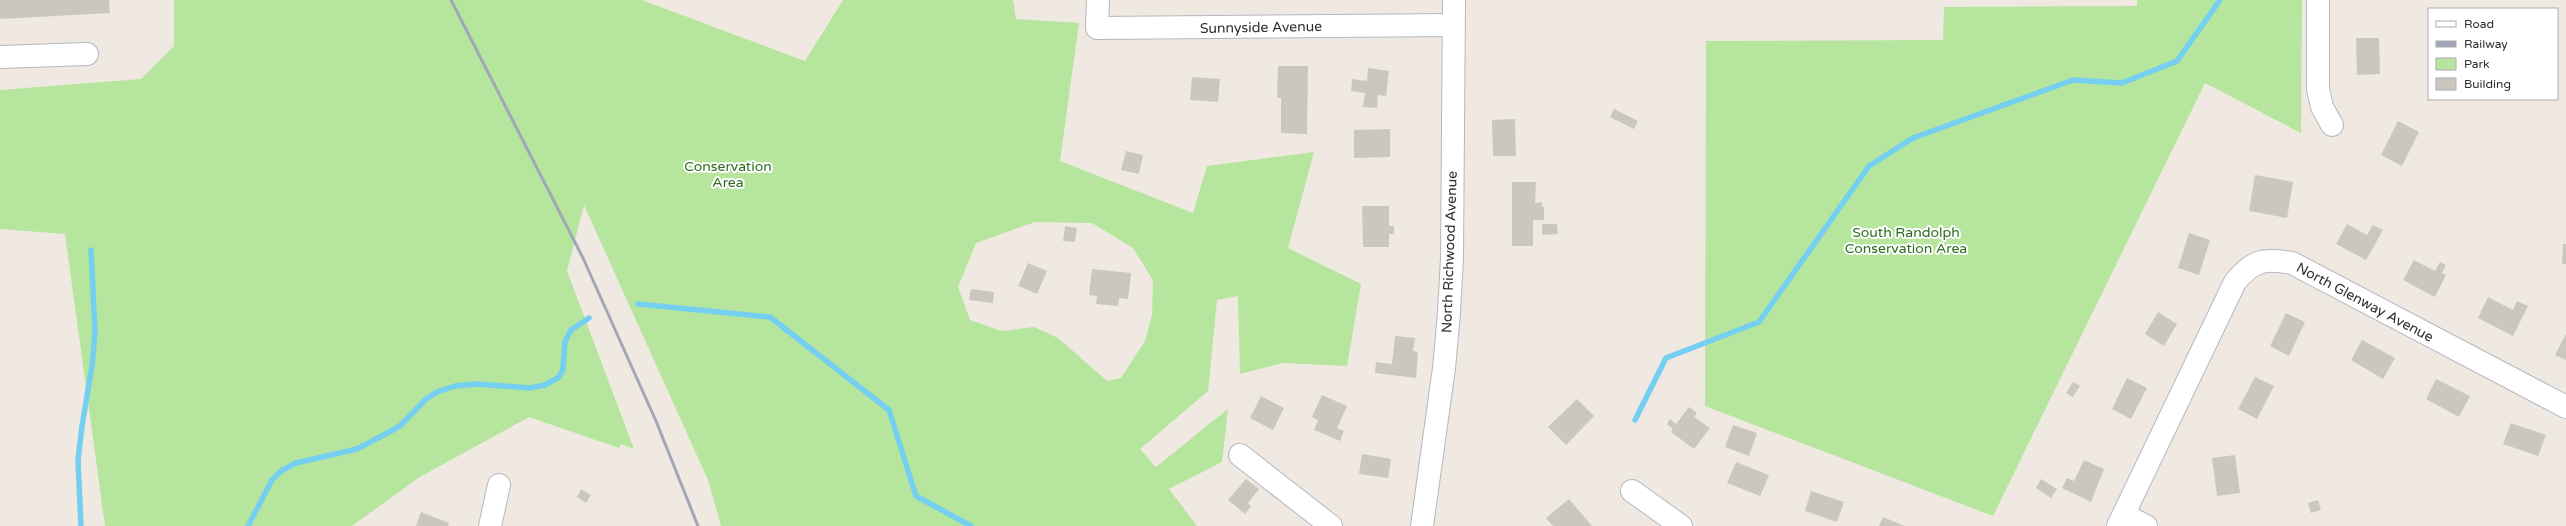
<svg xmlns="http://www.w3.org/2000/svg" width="2566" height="526" font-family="'Varela Round',sans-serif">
<rect width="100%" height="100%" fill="#efe9e1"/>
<g fill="#b6e59e" fill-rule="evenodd">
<path d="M174,0H642L805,61L843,0H1013L1016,19L1079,23L1060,161L1193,213L1207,166L1314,152L1288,248L1361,284L1347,366L1283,363L1240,374L1238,296L1217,300L1208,391L1140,449L1156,467L1228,409L1222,462L1169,489L1197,526H721L708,480L584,205L567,271L634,449L621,444L619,448L529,417L418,478L352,526H105L65,234L0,229V90L141,79L174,46ZM1035,222L1092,223L1133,248L1153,280L1152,315L1145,341L1121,378L1107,381L1058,338L1034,327L1001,331L970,320L958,287L976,243Z"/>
<polygon points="2137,0 2302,0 2301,133 2205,83 1993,516 1705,406 1706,41 1943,40 1944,7 2137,6"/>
</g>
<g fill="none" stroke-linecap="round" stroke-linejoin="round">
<g stroke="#75cff0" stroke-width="5.5">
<polyline points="638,304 770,317 889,410 916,496 971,526"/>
<polyline points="1635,420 1666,358 1759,322 1869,166 1913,138 2073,80 2122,83 2177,61 2220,0"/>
<polyline points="81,526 78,460 82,426 92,366 95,332 91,250"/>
<polyline points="248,526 272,480 281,471 296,463 357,449 378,438 400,426 426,399 437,392 455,386 477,384 530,388 545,385 559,377 563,369 565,342 571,330 589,318"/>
</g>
</g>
<g fill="#cbc7bf">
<polygon points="0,0 109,0 110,13 0,19"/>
<polygon points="2356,38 2379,38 2380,74 2357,75"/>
<polygon points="1278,66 1308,66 1307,134 1281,133 1281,98 1277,98"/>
<polygon points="1368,68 1389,71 1386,96 1378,95 1377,108 1363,107 1365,93 1351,91 1352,79 1367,81"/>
<polygon points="1192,77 1220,79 1218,102 1190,100"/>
<polygon points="1614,109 1638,121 1634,129 1610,117"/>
<polygon points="1515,119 1516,156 1493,156 1492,120"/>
<polygon points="2398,121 2419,132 2402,166 2381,155"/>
<polygon points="1390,129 1390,157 1354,158 1354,130"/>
<polygon points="1126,151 1143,155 1139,174 1121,170"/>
<polygon points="2255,175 2293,182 2287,218 2249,211"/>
<polygon points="1512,182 1536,182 1535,203 1542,202 1542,207 1544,207 1544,220 1533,220 1533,246 1512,246"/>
<polygon points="1362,206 1389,206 1389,226 1394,226 1394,234 1389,234 1389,247 1363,247"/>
<polygon points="1542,224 1557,224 1558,234 1542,235"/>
<polygon points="2347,224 2367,235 2373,225 2383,230 2366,260 2336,244"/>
<polygon points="1065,226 1077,228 1075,242 1063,241"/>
<polygon points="2189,233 2210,240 2199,275 2178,268"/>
<polygon points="2563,244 2566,244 2566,264 2562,264"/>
<polygon points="2414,260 2435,271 2440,262 2446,265 2442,273 2446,275 2435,297 2403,280"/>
<polygon points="1028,263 1047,271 1037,294 1018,286"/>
<polygon points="1092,269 1131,273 1128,299 1119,298 1118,306 1096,304 1097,296 1089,295"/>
<polygon points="971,289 994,292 993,303 969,300"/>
<polygon points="2488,297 2513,310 2517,301 2528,306 2513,336 2478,318"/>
<polygon points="2158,312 2177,324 2164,346 2145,334"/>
<polygon points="2286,313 2305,322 2289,356 2270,346"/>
<polygon points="2566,334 2566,360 2555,355"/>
<polygon points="1395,336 1415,338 1413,351 1418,352 1416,378 1375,373 1376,362 1392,364"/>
<polygon points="2362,340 2395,358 2383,379 2351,360"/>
<polygon points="2255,377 2274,386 2257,419 2238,409"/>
<polygon points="2127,378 2147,388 2131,419 2112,409"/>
<polygon points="2436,379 2470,396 2459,417 2426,399"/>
<polygon points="2073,382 2080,386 2073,397 2066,393"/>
<polygon points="1322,395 1347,406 1337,428 1344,431 1340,441 1314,430 1318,420 1312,417"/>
<polygon points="1261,396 1284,408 1273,430 1250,418"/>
<polygon points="1577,399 1594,416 1566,445 1548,427"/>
<polygon points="1689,407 1697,413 1694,417 1710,428 1694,449 1671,432 1673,429 1667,424 1670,419 1676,424"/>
<polygon points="2511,423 2546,435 2538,456 2503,444"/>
<polygon points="1733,425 1757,433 1749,456 1725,447"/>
<polygon points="1362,454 1391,459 1388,478 1359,474"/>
<polygon points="2235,455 2240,493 2217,496 2212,458"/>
<polygon points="2084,460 2104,469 2091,502 2062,488 2067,478 2074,481"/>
<polygon points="1736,462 1769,475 1760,496 1727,483"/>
<polygon points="1246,479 1259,489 1248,503 1251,506 1245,514 1228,500"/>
<polygon points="2041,479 2057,489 2051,498 2036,488"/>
<polygon points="581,489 591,495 586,503 577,497"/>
<polygon points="1811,491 1844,502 1837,522 1805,511"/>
<polygon points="1569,499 1592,526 1553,526 1546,518"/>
<polygon points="2318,500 2321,510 2311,513 2308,503"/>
<polygon points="421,512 449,523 448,526 416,526"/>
<polygon points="1883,517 1905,526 1879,526"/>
</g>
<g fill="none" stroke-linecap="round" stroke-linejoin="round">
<defs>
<g id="minor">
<polyline points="1098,0 1097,28 1454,25"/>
<polyline points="2318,0 2318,89 2322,107 2332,125"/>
<polyline points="0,57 87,54"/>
<polyline points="1240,455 1331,526"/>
<polyline points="1632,491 1681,526"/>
<polyline points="2124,515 2146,526"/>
<polyline points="490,526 499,485"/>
<polyline points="1422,526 1444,368 1449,313 1452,258 1454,0"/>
<path d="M2118,526L2235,282C2253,260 2264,258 2292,263L2566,407"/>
</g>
</defs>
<use href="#minor" stroke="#b4b7c1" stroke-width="24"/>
<use href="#minor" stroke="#fff" stroke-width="22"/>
<polyline stroke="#a3a6b8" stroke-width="3" points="451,0 583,258 656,421 698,526"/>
</g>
<g text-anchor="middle" stroke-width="4" stroke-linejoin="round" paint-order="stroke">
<g font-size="14" fill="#2e2e2e" stroke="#fff">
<text transform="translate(1261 27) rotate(-1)" y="5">Sunnyside Avenue</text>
<text transform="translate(1449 252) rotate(-88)" y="5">North Richwood Avenue</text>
<text transform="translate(2365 302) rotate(28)" y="5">North Glenway Avenue</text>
</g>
<g font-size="14" fill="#2c6e1b" stroke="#fff">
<text x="728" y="171">Conservation<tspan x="728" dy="16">Area</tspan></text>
<text x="1906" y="237">South Randolph<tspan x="1906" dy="16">Conservation Area</tspan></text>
</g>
</g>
<rect x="2428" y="8" width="130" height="92" fill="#ffffff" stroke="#ababab"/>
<rect x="2436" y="21" width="20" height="6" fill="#ffffff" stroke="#ababab"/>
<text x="2464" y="28" font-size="12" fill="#2e2e2e">Road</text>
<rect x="2436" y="41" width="20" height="6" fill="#a3a6b8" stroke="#ababab"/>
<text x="2464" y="48" font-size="12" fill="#2e2e2e">Railway</text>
<rect x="2436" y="58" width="20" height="12" fill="#b6e59e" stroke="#ababab"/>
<text x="2464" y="68" font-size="12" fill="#2e2e2e">Park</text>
<rect x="2436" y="78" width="20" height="12" fill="#cbc7bf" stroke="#ababab"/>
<text x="2464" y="88" font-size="12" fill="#2e2e2e">Building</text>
</svg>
